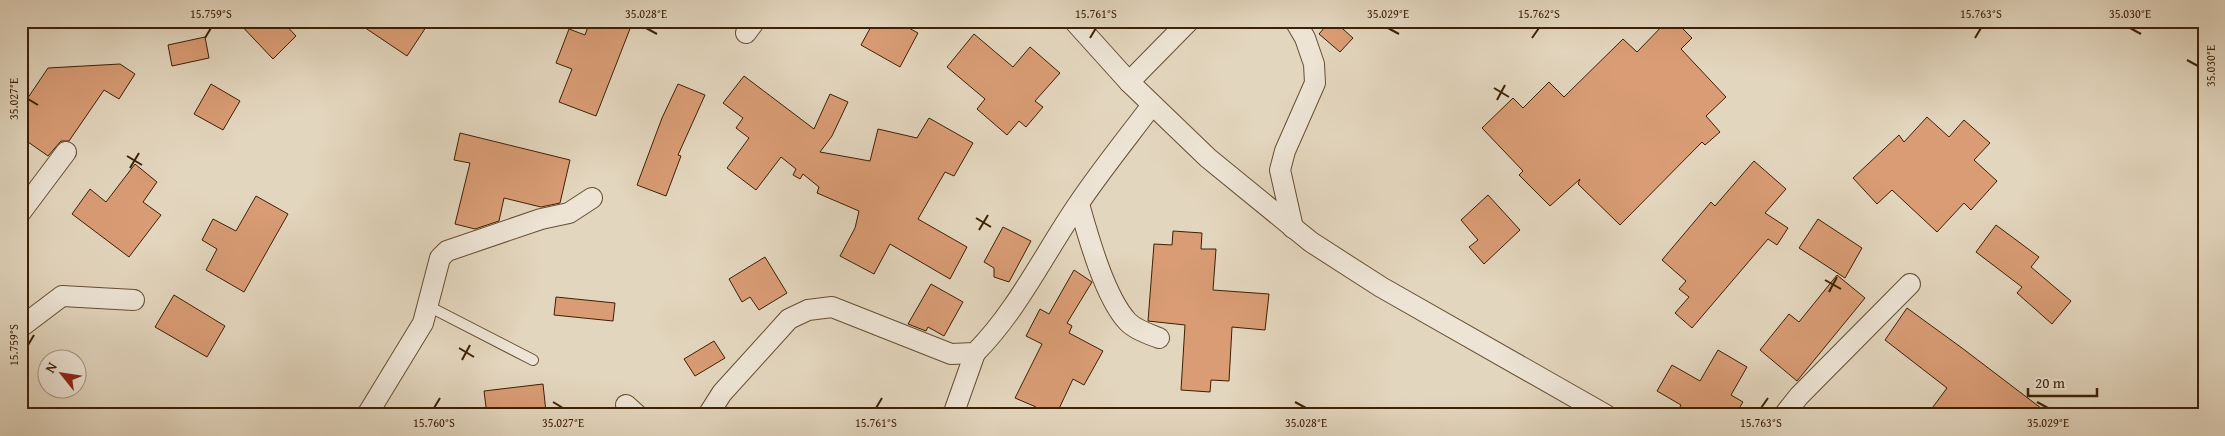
<svg xmlns="http://www.w3.org/2000/svg" width="2225" height="436" font-family="'Gentium Book Plus',serif">
<rect width="100%" height="100%" fill="#e3d6be"/>
<filter id="stains"><feTurbulence type="fractalNoise" baseFrequency=".004" numOctaves="4"/><feColorMatrix values="0 0 0 0 .2 0 0 0 0 .09 0 0 0 0 .02 0 0 0 .5 -.17"/></filter>
<radialGradient id="worn" r=".72"><stop offset=".6" stop-color="#630" stop-opacity="0"/><stop offset="1" stop-color="#630" stop-opacity=".3"/></radialGradient>
<g fill="#d99c75" stroke="#3e2004">
<polygon points="237,21 282,21 296,36 273,59"/>
<polygon points="355,21 430,21 407,56"/>
<polygon points="590,21 633,21 596,116 559,102 572,69 556,63 569,29 585,35"/>
<polygon points="874,21 896,21 918,33 900,67 861,45"/>
<polygon points="1330,21 1334,21 1353,38 1340,52 1319,34"/>
<polygon points="1667,21 1675,21 1692,38 1681,49 1726,97 1706,116 1720,132 1705,145 1702,142 1620,225 1578,184 1580,179 1550,206 1519,175 1523,171 1482,128 1513,98 1523,108 1549,82 1564,97 1623,39 1637,52"/>
<polygon points="974,34 1013,67 1030,47 1060,73 1035,101 1043,107 1026,127 1019,121 1007,135 977,109 985,99 947,67"/>
<polygon points="205,37 209,58 172,66 168,45"/>
<polygon points="120,64 135,74 119,99 104,90 69,141 61,141 48,156 21,137 21,108 48,68"/>
<polygon points="744,76 814,129 830,94 848,102 832,136 820,152 870,161 878,129 917,138 929,118 973,143 954,176 945,172 918,219 967,247 950,279 890,244 874,274 840,256 855,228 859,211 817,193 819,187 803,174 800,179 793,175 796,169 781,157 756,190 727,168 749,138 736,128 743,118 723,103"/>
<polygon points="211,84 240,101 223,130 194,114"/>
<polygon points="678,84 705,95 678,155 681,156 666,196 637,185 662,118"/>
<polygon points="1927,117 1949,137 1964,120 1990,143 1974,160 1997,181 1971,210 1964,203 1937,232 1892,190 1877,204 1853,178 1899,135 1904,142"/>
<polygon points="460,133 570,160 560,203 541,207 504,198 499,221 475,229 455,224 470,163 454,160"/>
<polygon points="1754,161 1786,189 1765,213 1788,228 1777,245 1768,239 1692,328 1675,313 1689,297 1679,289 1686,281 1662,260 1711,202 1715,206"/>
<polygon points="135,164 157,182 143,202 161,215 129,257 72,214 90,189 106,202"/>
<polygon points="1488,195 1520,230 1484,264 1469,247 1478,240 1461,220"/>
<polygon points="256,196 288,214 244,292 206,270 217,249 202,240 213,219 236,231"/>
<polygon points="1818,219 1862,248 1845,278 1799,248"/>
<polygon points="1996,225 2039,257 2031,267 2071,301 2052,324 2017,293 2022,287 1976,252"/>
<polygon points="1003,227 1031,241 1009,282 994,277 994,268 984,262"/>
<polygon points="1173,231 1202,233 1201,249 1216,249 1213,290 1269,294 1265,330 1232,327 1229,381 1211,380 1210,392 1181,390 1185,325 1148,321 1154,244 1172,245"/>
<polygon points="765,257 787,293 759,310 750,297 742,302 729,279"/>
<polygon points="1074,270 1092,282 1067,323 1072,326 1069,333 1103,351 1084,385 1073,379 1056,415 1032,415 1036,407 1015,398 1042,344 1026,336 1040,309 1049,314"/>
<polygon points="1837,275 1865,298 1797,381 1760,350 1789,314 1799,322"/>
<polygon points="931,284 963,302 944,336 928,327 926,331 908,324"/>
<polygon points="174,295 225,326 207,357 155,327"/>
<polygon points="556,297 615,303 613,321 554,315"/>
<polygon points="1907,308 1962,348 2050,415 1927,415 1947,388 1885,340"/>
<polygon points="714,341 725,358 695,376 684,359"/>
<polygon points="1718,350 1747,367 1731,395 1743,402 1735,415 1676,415 1681,405 1657,391 1672,365 1700,381"/>
<polygon points="543,384 546,412 530,415 487,415 484,391"/>
</g>
<g fill="none" stroke-linecap="round" stroke-linejoin="round">
<defs>
<polyline id="lane" points="428,306 533,360"/>
<g id="street">
<polyline points="1074,21 1129,82 1208,158 1311,242 1381,287 1606,415"/>
<polyline points="746,33 755,21"/>
<polyline points="1129,82 1189,21"/>
<path d="M1079,204C1088,236 1105,298 1128,322C1136,330 1149,334 1159,338"/>
<polyline points="21,212 66,152"/>
<polyline points="1293,228 1280,170 1285,151 1315,83 1314,64 1305,38 1295,21"/>
<polyline points="21,327 62,296 134,300"/>
<polyline points="626,405 637,415"/>
<polyline points="367,415 423,323 440,258 447,251 541,219 569,213 592,198"/>
<path d="M708,415L722,393L789,319L808,310L832,307L951,354L975,353C1018,310 1045,252 1079,203C1102,169 1128,137 1152,105"/>
<polyline points="953,415 975,353"/>
<polyline points="1784,415 1799,396 1910,284"/>
</g>
</defs>
<use href="#lane" stroke="#674e32" stroke-width="12"/>
<use href="#street" stroke="#674e32" stroke-width="22"/>
<use href="#lane" stroke="#ede4d5" stroke-width="10"/>
<use href="#street" stroke="#ede4d5" stroke-width="20"/>
</g>
<path fill="none" stroke="#3e2004" stroke-width="2" d="M646,28L657,34M1388,28L1399,34M2130,28L2141,34M205,38L211,28M1090,38L1096,28M1532,38L1539,28M1975,38L1981,28M2187,60L2198,66M1494,88L1509,97M28,99L38,105M1497,100L1505,85M127,156L142,165M130,168L139,153M976,218L991,227M979,230L988,215M1825,280L1841,289M1829,292L1837,277M28,345L34,335M459,348L474,357M462,360L470,345M553,402L563,408M1295,402L1306,408M2037,402L2048,408M434,408L440,398M876,408L882,398M1761,408L1768,398"/>
<rect width="2225" height="436" fill="none" stroke="#e3d6be" stroke-width="55"/>
<g transform="translate(62 374) rotate(300)"><circle r="24" fill="#ede4d5" stroke="#a79681"/>
<path d="M0-4L9 19L0 12L-9 19Z" fill="#8f2418"/>
<text y="-8" font-size="14" font-weight="bold" text-anchor="middle" fill="#3e2004">N</text>
</g>
<path d="M2028 388v8h69v-8" fill="none" stroke="#3e2004" stroke-width="2.5"/>
<text x="2035" y="388" font-size="15" fill="#3e2004" stroke="#ede4d5" stroke-width="4" paint-order="stroke">20 m</text>
<rect x="28" y="28" width="2170" height="380" fill="none" stroke="#3e2004" stroke-width="2"/>
<g font-size="12" text-anchor="middle" fill="#3e2004">
<text x="211" y="18">15.759°S</text>
<text x="646" y="18">35.028°E</text>
<text x="1096" y="18">15.761°S</text>
<text x="1388" y="18">35.029°E</text>
<text x="1539" y="18">15.762°S</text>
<text x="1981" y="18">15.763°S</text>
<text x="2130" y="18">35.030°E</text>
<text transform="translate(2211 66) rotate(-90)" y="4">35.030°E</text>
<text transform="translate(14 99) rotate(-90)" y="4">35.027°E</text>
<text transform="translate(14 345) rotate(-90)" y="4">15.759°S</text>
<text x="434" y="427">15.760°S</text>
<text x="563" y="427">35.027°E</text>
<text x="876" y="427">15.761°S</text>
<text x="1306" y="427">35.028°E</text>
<text x="1761" y="427">15.763°S</text>
<text x="2048" y="427">35.029°E</text>
</g>
<rect width="100%" height="100%" filter="url(#stains)"/>
<rect width="100%" height="100%" fill="url(#worn)"/>
</svg>
